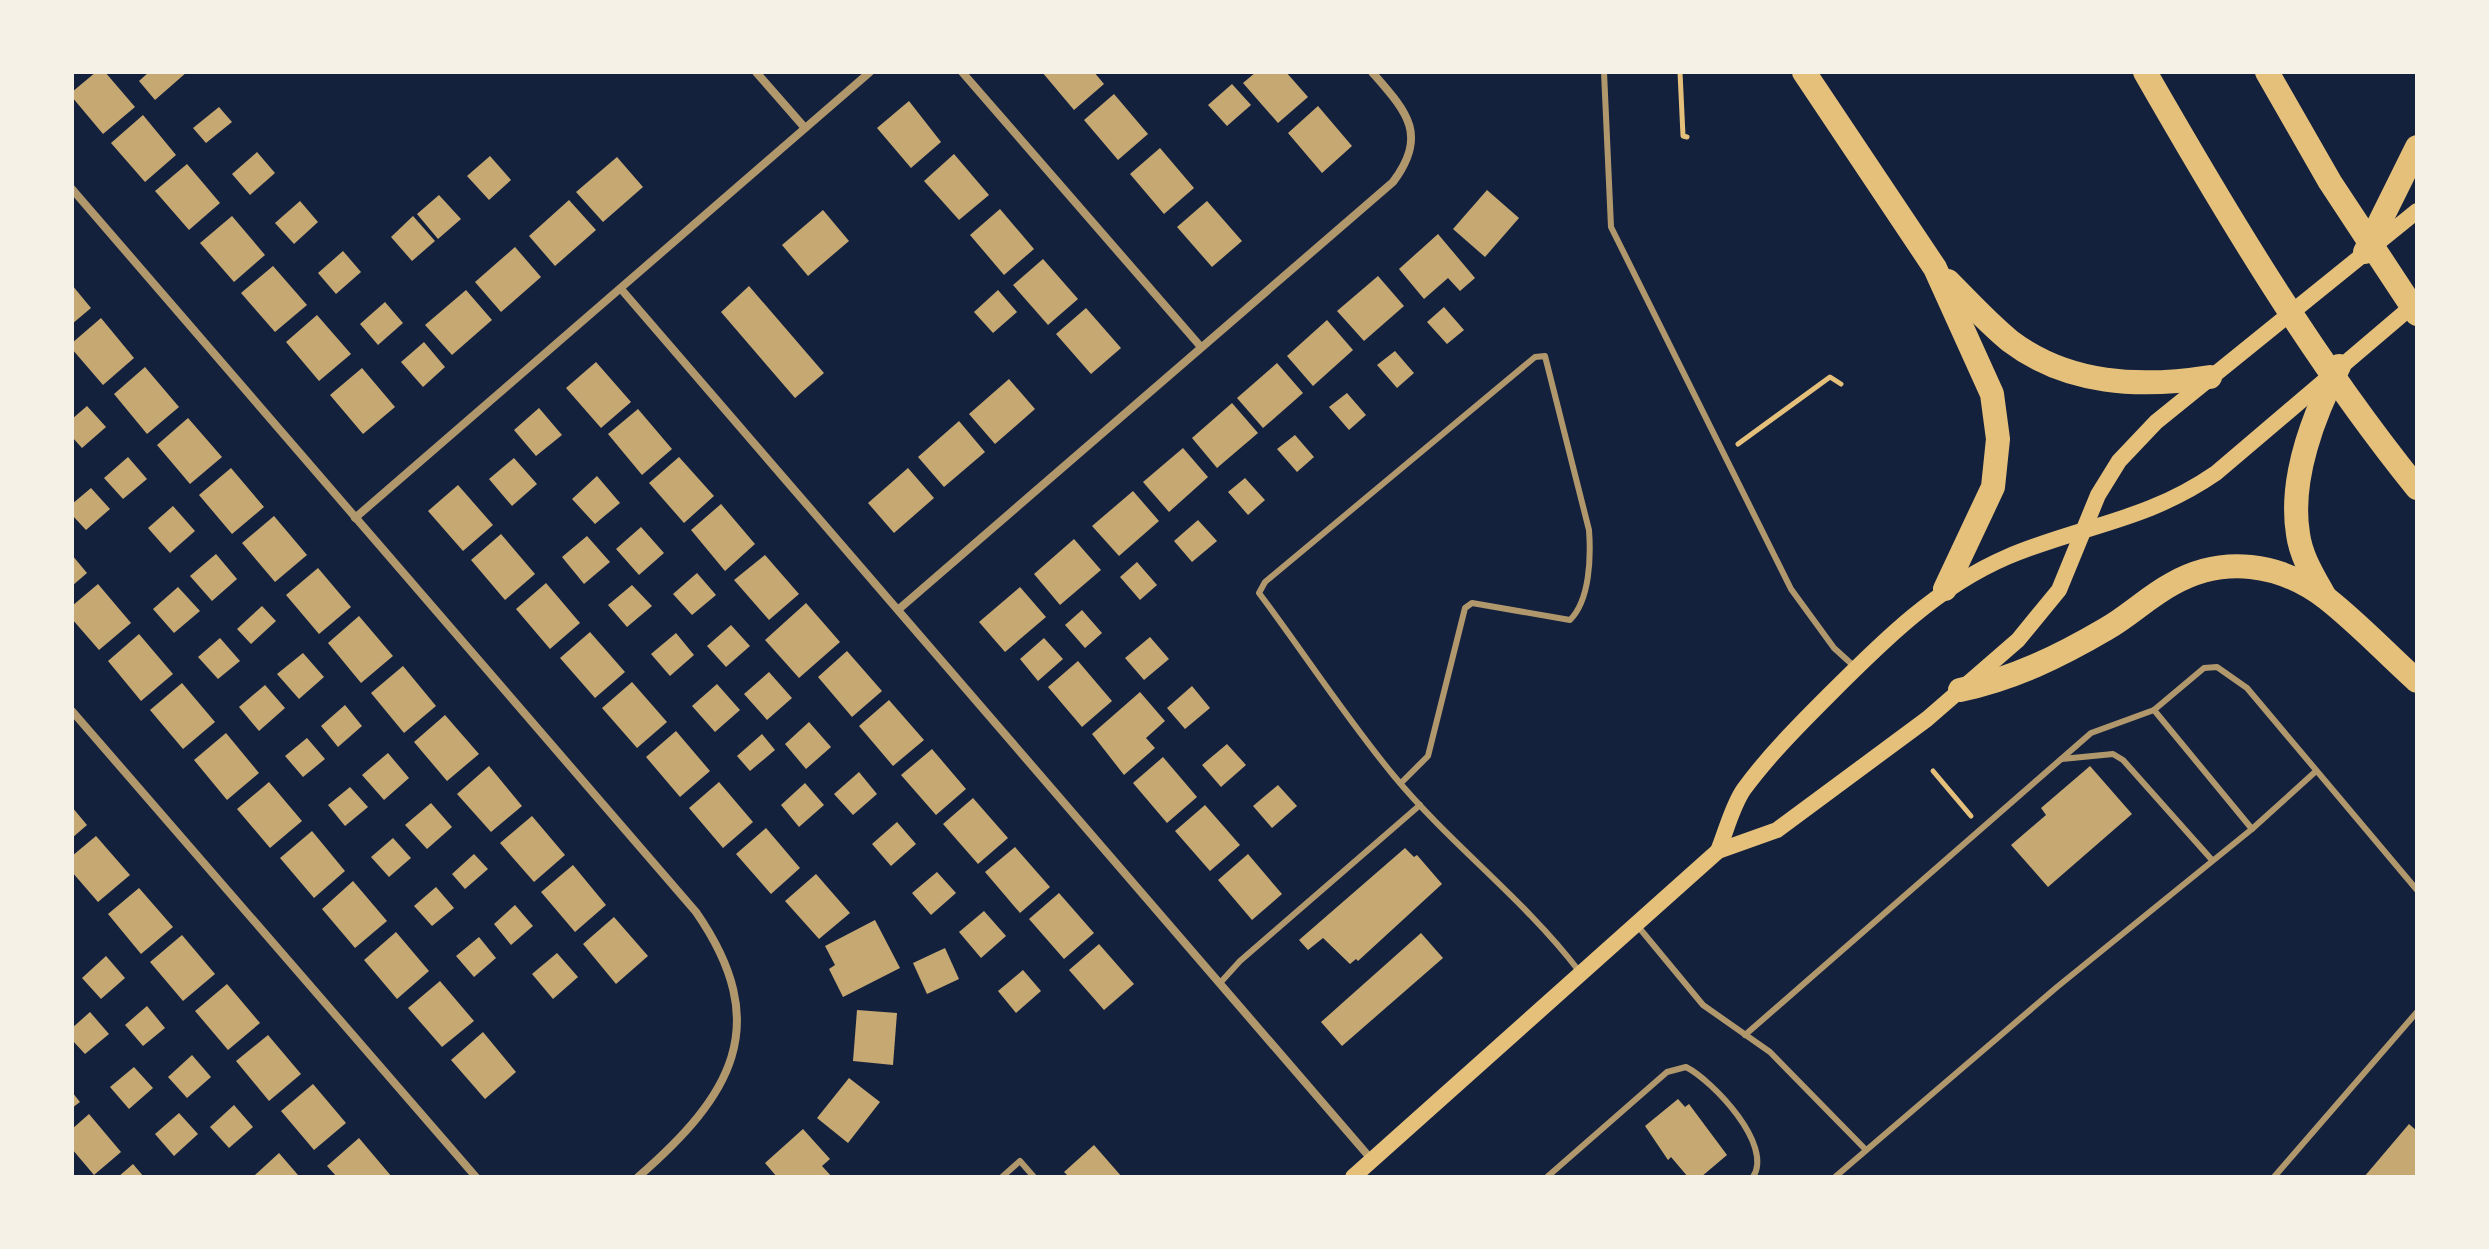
<svg xmlns="http://www.w3.org/2000/svg" width="2489" height="1249" font-family="'Roboto Condensed',sans-serif">
<rect width="100%" height="100%" fill="#14213d"/>
<g fill="#c6a872">
<polygon points="96,72 105,72 135,107 103,134 72,97 72,92"/>
<polygon points="149,72 187,72 155,100 139,81"/>
<polygon points="1042,72 1094,72 1104,84 1074,110"/>
<polygon points="1256,72 1286,72 1308,97 1278,123 1243,83"/>
<polygon points="1232,84 1251,105 1227,126 1208,105"/>
<polygon points="1114,94 1148,134 1118,160 1084,120"/>
<polygon points="909,101 941,142 911,168 877,128"/>
<polygon points="1318,106 1352,146 1322,173 1288,133"/>
<polygon points="219,107 232,122 206,143 193,128"/>
<polygon points="143,115 176,155 145,182 111,143"/>
<polygon points="1160,148 1194,188 1164,214 1130,174"/>
<polygon points="257,152 275,173 250,195 232,174"/>
<polygon points="954,154 989,195 959,220 924,181"/>
<polygon points="490,156 511,180 489,200 467,176"/>
<polygon points="617,157 643,187 603,222 576,192"/>
<polygon points="187,164 220,203 189,230 155,191"/>
<polygon points="1487,190 1519,218 1485,257 1453,229"/>
<polygon points="439,195 461,219 438,239 417,214"/>
<polygon points="569,200 596,230 555,266 529,236"/>
<polygon points="300,201 318,222 294,244 275,223"/>
<polygon points="1207,201 1242,241 1212,267 1177,227"/>
<polygon points="1000,209 1034,249 1004,275 970,235"/>
<polygon points="823,210 849,241 808,276 782,245"/>
<polygon points="232,216 265,255 234,282 200,243"/>
<polygon points="413,216 435,241 412,261 391,237"/>
<polygon points="1438,234 1475,278 1460,291 1448,278 1424,299 1399,269"/>
<polygon points="515,247 541,277 501,312 475,282"/>
<polygon points="343,251 361,272 336,294 318,273"/>
<polygon points="1043,259 1078,299 1048,325 1013,285"/>
<polygon points="273,266 307,305 275,332 241,293"/>
<polygon points="1378,276 1404,306 1364,341 1337,311"/>
<polygon points="72,285 91,308 72,324"/>
<polygon points="749,286 824,373 795,398 721,312"/>
<polygon points="466,290 492,320 452,355 425,325"/>
<polygon points="998,290 1017,312 993,333 974,312"/>
<polygon points="385,302 403,323 378,345 360,324"/>
<polygon points="1444,307 1464,330 1447,344 1427,322"/>
<polygon points="1086,308 1121,348 1091,374 1056,334"/>
<polygon points="317,315 351,354 319,381 286,342"/>
<polygon points="101,318 134,358 103,385 72,349 72,343"/>
<polygon points="1327,320 1353,350 1313,386 1287,356"/>
<polygon points="424,342 445,367 423,387 401,362"/>
<polygon points="1395,351 1414,373 1397,388 1377,365"/>
<polygon points="596,362 631,402 601,428 566,388"/>
<polygon points="1277,363 1303,393 1263,428 1237,398"/>
<polygon points="145,367 179,407 147,434 114,394"/>
<polygon points="362,368 395,407 363,434 330,395"/>
<polygon points="1009,379 1035,409 995,444 969,414"/>
<polygon points="1347,393 1366,415 1349,430 1329,407"/>
<polygon points="1232,403 1258,433 1217,468 1192,438"/>
<polygon points="87,406 106,427 82,448 72,437 72,419"/>
<polygon points="539,408 562,435 536,456 514,430"/>
<polygon points="638,409 672,449 642,475 608,434"/>
<polygon points="188,418 222,457 190,484 157,445"/>
<polygon points="959,421 985,452 944,487 918,457"/>
<polygon points="1295,435 1314,457 1297,472 1277,449"/>
<polygon points="1183,448 1208,477 1169,512 1143,482"/>
<polygon points="128,457 147,479 123,499 104,478"/>
<polygon points="679,457 714,496 684,523 649,483"/>
<polygon points="514,458 537,484 512,506 489,479"/>
<polygon points="231,468 264,507 232,534 199,495"/>
<polygon points="908,468 934,498 894,533 868,503"/>
<polygon points="597,476 620,503 595,524 572,499"/>
<polygon points="1245,478 1265,500 1248,515 1228,492"/>
<polygon points="458,485 493,525 463,551 428,511"/>
<polygon points="91,488 110,509 86,530 72,515 72,504"/>
<polygon points="1133,491 1159,521 1119,556 1092,526"/>
<polygon points="721,504 755,544 725,571 691,530"/>
<polygon points="173,506 195,531 170,553 148,528"/>
<polygon points="274,516 307,555 275,582 242,543"/>
<polygon points="1198,520 1217,541 1192,562 1174,541"/>
<polygon points="641,527 664,553 639,575 616,549"/>
<polygon points="501,534 535,574 505,600 471,560"/>
<polygon points="587,536 610,562 584,584 562,557"/>
<polygon points="1074,539 1101,570 1060,605 1034,574"/>
<polygon points="216,554 237,579 212,601 190,576"/>
<polygon points="72,555 87,573 72,586"/>
<polygon points="765,555 799,594 769,620 734,580"/>
<polygon points="1137,562 1157,585 1140,600 1120,577"/>
<polygon points="318,568 351,607 319,634 286,595"/>
<polygon points="697,573 716,595 692,615 673,594"/>
<polygon points="546,583 580,623 550,649 516,609"/>
<polygon points="98,584 131,623 99,650 72,619 72,606"/>
<polygon points="632,585 652,606 627,627 608,605"/>
<polygon points="178,587 200,611 174,633 153,609"/>
<polygon points="1020,587 1046,617 1005,652 979,622"/>
<polygon points="806,603 840,642 799,678 765,640"/>
<polygon points="262,606 276,621 251,644 237,629"/>
<polygon points="1082,610 1102,633 1085,648 1065,625"/>
<polygon points="359,616 393,656 361,683 328,643"/>
<polygon points="731,625 750,646 726,667 707,646"/>
<polygon points="590,632 625,672 595,698 560,658"/>
<polygon points="676,633 694,655 670,676 651,654"/>
<polygon points="139,634 173,674 141,701 108,661"/>
<polygon points="1150,637 1169,659 1144,680 1125,658"/>
<polygon points="220,638 240,661 218,679 198,657"/>
<polygon points="1044,638 1063,659 1038,681 1020,659"/>
<polygon points="847,651 882,691 852,717 818,677"/>
<polygon points="303,653 324,677 299,699 277,674"/>
<polygon points="1078,661 1112,701 1082,727 1048,687"/>
<polygon points="403,666 436,706 404,733 371,693"/>
<polygon points="769,672 792,698 767,720 744,694"/>
<polygon points="632,682 667,722 637,748 602,708"/>
<polygon points="182,683 215,722 183,749 150,710"/>
<polygon points="717,684 740,710 715,732 692,706"/>
<polygon points="265,685 285,708 259,731 239,707"/>
<polygon points="1192,686 1210,708 1185,729 1167,708"/>
<polygon points="1140,692 1165,721 1146,738 1155,748 1124,775 1092,734"/>
<polygon points="889,700 924,740 893,766 859,726"/>
<polygon points="345,705 362,726 338,747 321,726"/>
<polygon points="445,715 479,754 447,781 414,742"/>
<polygon points="809,722 831,747 806,769 785,744"/>
<polygon points="676,731 710,771 680,797 646,757"/>
<polygon points="226,733 259,773 227,800 194,760"/>
<polygon points="762,734 775,750 750,771 737,756"/>
<polygon points="307,738 325,759 303,777 285,756"/>
<polygon points="1227,744 1246,765 1221,787 1202,765"/>
<polygon points="932,749 966,789 936,815 901,775"/>
<polygon points="388,753 409,778 384,800 362,775"/>
<polygon points="1163,757 1197,797 1167,823 1133,783"/>
<polygon points="489,766 522,806 491,832 457,794"/>
<polygon points="2090,766 2132,814 2048,887 2011,845 2046,815 2041,808"/>
<polygon points="859,772 877,794 853,815 834,794"/>
<polygon points="269,782 302,821 270,848 237,809"/>
<polygon points="719,782 753,822 723,848 689,808"/>
<polygon points="805,783 824,805 799,827 781,805"/>
<polygon points="1278,785 1297,806 1272,828 1253,806"/>
<polygon points="350,787 368,807 345,826 328,805"/>
<polygon points="973,798 1008,838 978,864 943,824"/>
<polygon points="431,803 452,827 427,849 405,825"/>
<polygon points="1205,805 1240,845 1210,871 1175,831"/>
<polygon points="72,807 87,825 72,838"/>
<polygon points="532,816 565,855 534,882 500,843"/>
<polygon points="897,822 916,844 891,866 872,844"/>
<polygon points="766,828 800,868 771,894 736,854"/>
<polygon points="312,831 345,871 314,898 280,858"/>
<polygon points="96,836 130,875 98,902 72,872 72,856"/>
<polygon points="393,838 411,858 389,877 371,857"/>
<polygon points="1015,847 1050,887 1020,913 985,872"/>
<polygon points="1405,848 1414,857 1417,855 1442,884 1358,961 1356,959 1350,964 1323,938 1308,950 1299,940"/>
<polygon points="474,854 488,869 465,889 452,874"/>
<polygon points="1248,854 1282,894 1252,920 1218,880"/>
<polygon points="573,865 606,905 575,932 541,892"/>
<polygon points="937,872 956,893 931,915 912,893"/>
<polygon points="816,874 850,913 819,939 785,901"/>
<polygon points="353,881 387,921 355,948 322,909"/>
<polygon points="436,887 454,908 432,926 414,906"/>
<polygon points="139,888 173,927 141,954 108,914"/>
<polygon points="1059,893 1094,933 1064,959 1029,919"/>
<polygon points="515,905 533,926 511,945 494,924"/>
<polygon points="984,911 1006,936 981,958 959,932"/>
<polygon points="614,917 648,956 616,984 583,944"/>
<polygon points="875,920 900,968 843,997 829,969 835,965 825,946"/>
<polygon points="396,932 429,971 397,999 364,960"/>
<polygon points="1421,933 1443,958 1342,1046 1321,1022"/>
<polygon points="182,935 215,974 183,1001 150,962"/>
<polygon points="479,937 496,958 474,977 456,956"/>
<polygon points="1099,944 1134,984 1104,1010 1069,970"/>
<polygon points="945,948 959,979 927,994 913,963"/>
<polygon points="557,953 578,977 553,999 532,974"/>
<polygon points="106,956 125,978 101,999 82,978"/>
<polygon points="1023,970 1041,991 1016,1013 998,991"/>
<polygon points="440,981 474,1021 442,1047 408,1008"/>
<polygon points="227,984 260,1023 228,1050 195,1011"/>
<polygon points="147,1006 165,1028 143,1046 125,1025"/>
<polygon points="857,1010 897,1013 893,1065 853,1061"/>
<polygon points="90,1012 109,1034 85,1054 72,1040 72,1028"/>
<polygon points="483,1032 516,1072 485,1099 451,1060"/>
<polygon points="268,1035 301,1074 269,1101 236,1061"/>
<polygon points="192,1055 211,1077 187,1098 168,1077"/>
<polygon points="134,1067 153,1088 129,1109 110,1087"/>
<polygon points="849,1078 880,1102 848,1143 817,1118"/>
<polygon points="313,1084 346,1123 314,1150 281,1111"/>
<polygon points="72,1092 80,1102 72,1108"/>
<polygon points="1678,1099 1685,1107 1689,1104 1727,1155 1701,1177 1688,1177 1671,1157 1668,1160 1645,1126"/>
<polygon points="234,1105 253,1127 229,1148 210,1127"/>
<polygon points="179,1113 198,1134 174,1156 155,1134"/>
<polygon points="89,1114 121,1152 94,1175 72,1149 72,1129"/>
<polygon points="2409,1124 2417,1131 2417,1177 2364,1177"/>
<polygon points="803,1129 830,1159 822,1166 832,1177 777,1177 765,1163"/>
<polygon points="359,1138 392,1177 337,1177 327,1166"/>
<polygon points="1094,1145 1122,1177 1069,1177 1064,1172"/>
<polygon points="279,1153 298,1175 258,1177 255,1175"/>
<polygon points="133,1164 144,1177 118,1177"/>
</g>
<g fill="none" stroke-linecap="round" stroke-linejoin="round">
<g stroke="#e5c07b" stroke-width="5">
<polyline points="1680,72 1683,136 1687,137"/>
<polyline points="1738,444 1830,377 1841,384"/>
<polyline points="1933,771 1971,816"/>
</g>
<g stroke="#b1986c" stroke-width="6">
<polyline points="1604,72 1611,227 1791,589 1834,648 1856,668"/>
<polyline points="2154,710 2252,829"/>
<polyline points="2062,759 2113,754 2123,760 2212,860"/>
<path d="M1401,783L1428,756L1465,608L1472,603L1570,620C1590,600 1591,557 1589,530L1545,356L1535,357L1265,582L1259,593C1304,653 1346,718 1394,776C1451,845 1524,899 1579,971"/>
<polyline points="1636,924 1703,1005 1770,1052 1866,1150"/>
<polyline points="1220,983 1240,961 1420,805"/>
<polyline points="1745,1035 2091,733 2154,710 2204,668 2217,667 2247,688 2417,890"/>
<polyline points="1002,1177 1020,1161 1034,1177"/>
<path d="M1547,1177L1667,1072L1686,1067C1713,1081 1774,1145 1753,1177"/>
<polyline points="1835,1177 2057,987 2252,829 2315,772"/>
<polyline points="2274,1177 2417,1012"/>
</g>
<g stroke="#b1986c" stroke-width="8">
<polyline points="756,72 805,128"/>
<polyline points="962,72 1201,347"/>
<path d="M72,189L696,912C775,1026 731,1096 638,1177"/>
<polyline points="621,289 1372,1160"/>
<polyline points="355,518 870,72"/>
<path d="M899,609L1393,182C1429,134 1406,111 1372,72"/>
<polyline points="72,711 476,1177"/>
</g>
<g stroke="#e5c07b" stroke-width="16">
<path d="M1718,851C1726,832 1732,806 1744,789C1769,755 1800,724 1830,694C1883,641 1937,587 2007,557C2082,525 2145,522 2216,473L2417,302"/>
<polyline points="1353,1177 1718,851 1777,830 1927,719 2018,640 2059,590 2098,495 2119,461 2156,422 2417,211"/>
</g>
<g stroke="#e5c07b" stroke-width="24">
<polyline points="1804,72 1935,268 1992,394 1998,439 1993,487 1945,589"/>
<path d="M2145,72C2227,215 2313,359 2417,488"/>
<polyline points="2267,72 2330,182 2417,314"/>
<polyline points="2365,252 2417,147"/>
<path d="M1948,281C1968,301 1988,323 2010,341C2068,385 2140,388 2210,377"/>
<path d="M2325,597C2314,577 2301,557 2298,534C2289,479 2314,414 2339,366"/>
<path d="M1960,690C2013,679 2060,656 2106,629C2129,616 2148,597 2172,584C2223,555 2280,563 2326,598C2358,623 2387,654 2417,681"/>
</g>
</g>
<rect width="2489" height="1249" fill="none" stroke="#f6f1e7" stroke-width="148"/>
</svg>
